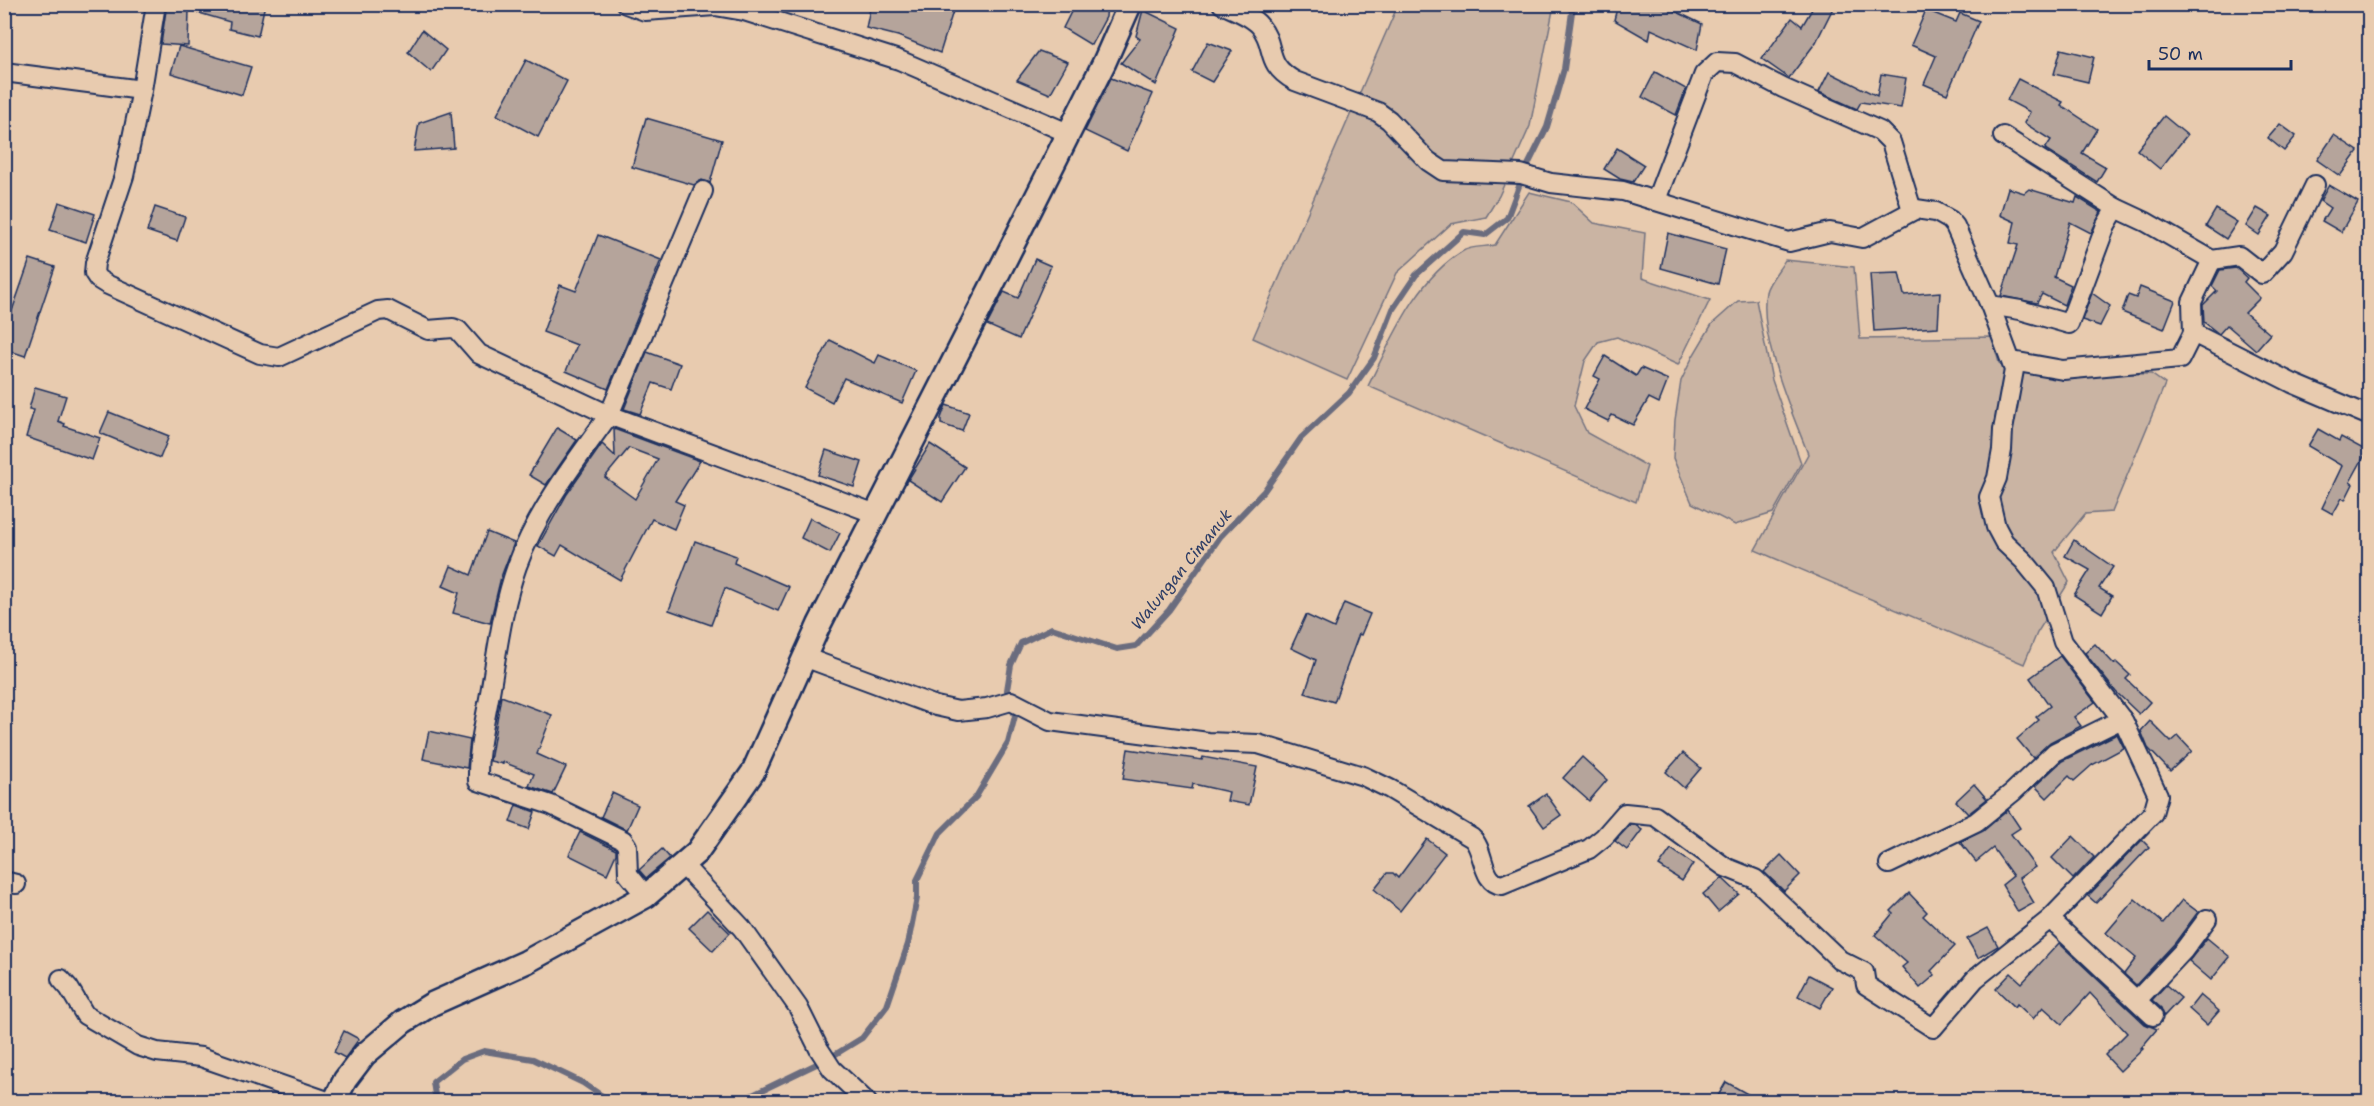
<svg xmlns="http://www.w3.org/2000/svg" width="2374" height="1106" font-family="'Shantell Sans',sans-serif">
<rect width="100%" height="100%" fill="#e8cbaf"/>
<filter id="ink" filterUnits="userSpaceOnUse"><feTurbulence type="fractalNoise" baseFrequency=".0167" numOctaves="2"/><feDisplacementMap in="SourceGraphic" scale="12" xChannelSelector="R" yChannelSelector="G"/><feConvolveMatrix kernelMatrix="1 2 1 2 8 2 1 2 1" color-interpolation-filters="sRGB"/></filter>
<g filter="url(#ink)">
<g fill="#cab4a3" stroke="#727280" stroke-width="1.5">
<polygon points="1398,5 1554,5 1530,126 1499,196 1486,217 1451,224 1397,273 1347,380 1253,338"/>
<path d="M1529,192L1571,202L1594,223L1645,233L1642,278L1710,300L1678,365L1617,337L1598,342L1585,361L1574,406L1587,433L1647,466L1636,502L1368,386C1392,339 1416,279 1463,251C1471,246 1486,247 1495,245Z"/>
<path d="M1785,260L1854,267L1860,339L1992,337L1999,363L2026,373L2151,374L2165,384L2112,512L2085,514L2054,552L2069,582L2037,633L2024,664L1755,550L1808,454C1792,412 1758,337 1766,292C1768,282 1780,269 1785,260Z"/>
<polygon points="1756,300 1772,380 1801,463 1773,513 1735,525 1692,503 1673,458 1675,420 1681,381 1693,356 1712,324 1738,301"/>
</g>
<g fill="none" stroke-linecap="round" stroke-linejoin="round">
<g stroke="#6b6c7e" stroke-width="6">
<polyline points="436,1102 433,1082 462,1059 484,1051 533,1059 583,1083 611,1102"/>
<polyline points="738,1102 831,1057 862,1038 887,1006 908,944 917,898 917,880 940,833 976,797 1008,743 1015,716 1007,690 1011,665 1021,643 1052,628 1117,649 1136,646 1169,610 1220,537 1264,491 1301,438 1349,393 1374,358 1393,309 1416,275 1464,232 1485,235 1507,218 1524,173 1547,127 1564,69 1572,12 1568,4"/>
</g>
</g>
<g fill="#b5a49b" stroke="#1b2f5e" stroke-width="1.5" fill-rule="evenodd">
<polygon points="167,4 265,4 258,36 229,29 230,22 189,10 188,46 161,44"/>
<polygon points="871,4 945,4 954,8 940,53 898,36 866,28"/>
<polygon points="1075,4 1107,4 1106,17 1091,45 1063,28"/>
<polygon points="1618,4 1647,4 1673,10 1702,24 1697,50 1651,29 1649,40 1614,20"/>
<polygon points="1815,4 1835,4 1816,42 1789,78 1762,59 1792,18 1802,26"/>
<polygon points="1143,10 1180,28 1156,85 1121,63 1140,39 1136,36"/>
<polygon points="1926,10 1956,22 1960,13 1979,21 1947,94 1924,84 1936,56 1911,45"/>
<polygon points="422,30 446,50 431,72 408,52"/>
<polygon points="1208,42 1232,51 1212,82 1192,72"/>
<polygon points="179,46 251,67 242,95 171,73"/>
<polygon points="2061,49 2094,57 2088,82 2054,74"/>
<polygon points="1039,51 1068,62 1050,94 1017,80"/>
<polygon points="526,60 567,81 538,137 497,115"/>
<polygon points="1655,72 1686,89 1676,115 1642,97"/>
<polygon points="1829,72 1877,96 1881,74 1906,78 1901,108 1861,102 1857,109 1819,92"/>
<polygon points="1111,78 1153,94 1127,151 1085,131"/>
<polygon points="2018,79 2063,102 2061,105 2097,129 2082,153 2106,167 2097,182 2045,149 2051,140 2024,123 2030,112 2007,100"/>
<polygon points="451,112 454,148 414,151 419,123"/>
<polygon points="2164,116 2187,135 2160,169 2137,150"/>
<polygon points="646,118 722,140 710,183 702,180 694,185 632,167"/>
<polygon points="2280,124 2296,136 2284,151 2268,138"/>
<polygon points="2334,135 2358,151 2340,176 2317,160"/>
<polygon points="1617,148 1644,165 1633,182 1620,179 1604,169"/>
<polygon points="2329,185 2358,202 2341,232 2322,221 2330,208 2320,201"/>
<polygon points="2008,188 2024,193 2029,189 2075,203 2077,197 2101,212 2091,233 2070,222 2054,277 2071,285 2064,305 2042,294 2037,303 2001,296 2018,245 2010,243 2015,222 2000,215"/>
<polygon points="59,202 95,214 86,242 50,230"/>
<polygon points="155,207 185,217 177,241 147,231"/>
<polygon points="2257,208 2271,216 2259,235 2246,226"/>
<polygon points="2216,209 2237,222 2226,239 2206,226"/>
<polygon points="1668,233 1726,249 1718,284 1661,268"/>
<polygon points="598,235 661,260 608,389 566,371 577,345 543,332 560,285 576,291"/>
<polygon points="30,259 55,267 25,356 4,349 4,334"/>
<polygon points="1035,259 1051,266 1019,339 987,325 1004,292 1018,298"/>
<polygon points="2236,268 2247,278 2244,282 2260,298 2245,313 2270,334 2256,350 2227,325 2219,334 2204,322 2203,305 2217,291 2212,286 2220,270"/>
<polygon points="1899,273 1904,295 1940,292 1938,327 1874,331 1870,274"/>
<polygon points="2140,287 2175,301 2164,329 2122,312 2128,295 2136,298"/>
<polygon points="2092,293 2110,306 2100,326 2082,320"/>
<polygon points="830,340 875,363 879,355 916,371 902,403 844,378 832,402 805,388"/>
<polygon points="647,352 680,364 671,389 653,383 640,414 624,409"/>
<polygon points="1605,356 1636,376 1641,368 1668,380 1659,403 1649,398 1633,425 1612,415 1608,421 1584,409 1600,379 1594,376"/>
<polygon points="35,387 66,396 58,421 65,424 64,426 100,438 92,460 26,437 34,410 29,409"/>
<polygon points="946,405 969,413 962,431 941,424 941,418"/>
<polygon points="109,412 169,436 160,458 100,433"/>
<polygon points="557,428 577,440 546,485 529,475"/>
<path d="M614,429L700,461L675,501L684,505L674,529L652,519L620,580L562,545L556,556L538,546L567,494L602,444L615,456ZM629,448L658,459L635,499L605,477Z"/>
<polygon points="2318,429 2339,441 2341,437 2367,451 2350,482 2353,484 2345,500 2342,498 2333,514 2322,508 2342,466 2308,446"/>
<polygon points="930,444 965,467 942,502 908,480"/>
<polygon points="826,450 862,462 854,487 818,475"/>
<polygon points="810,518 840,533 830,553 801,538"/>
<polygon points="487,532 514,543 501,577 490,623 453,613 459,593 443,586 451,566 471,575"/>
<polygon points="2074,540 2113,567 2099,588 2112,596 2102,613 2074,595 2090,570 2065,556"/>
<polygon points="695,541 736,556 734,563 789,587 778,611 725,588 711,625 669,610"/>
<polygon points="1344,603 1370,614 1361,635 1359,634 1334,702 1305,693 1316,660 1291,648 1306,615 1334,628"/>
<polygon points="2095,644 2114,664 2116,662 2130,675 2126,679 2150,702 2139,714 2116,692 2085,653"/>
<polygon points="2060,656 2095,702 2074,717 2081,726 2050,742 2033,758 2017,739 2039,720 2036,717 2050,706 2030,678"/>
<polygon points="501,696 552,715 537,754 566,767 553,794 529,786 534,774 503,762 503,764 490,761"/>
<polygon points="2150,721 2171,742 2178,736 2192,751 2170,771 2148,748 2141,731"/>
<polygon points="429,731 470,740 467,768 423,759"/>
<polygon points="2117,734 2124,748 2092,765 2074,781 2069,776 2047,798 2035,786 2062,761"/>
<polygon points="1128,749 1202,760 1203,757 1257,767 1249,805 1227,801 1229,792 1193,784 1192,789 1123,779"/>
<polygon points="1683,753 1701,768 1684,788 1666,772"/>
<polygon points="1582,757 1607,780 1589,801 1563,778"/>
<polygon points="1974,784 1987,799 1968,814 1956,801"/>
<polygon points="612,793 638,805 627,830 601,817"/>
<polygon points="1546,794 1561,815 1544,827 1529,806"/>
<polygon points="516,805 535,812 529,829 510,822"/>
<polygon points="2008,810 2020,828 2011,834 2035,867 2019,878 2034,903 2018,912 2002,885 2013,876 1993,848 1976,862 1960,842 1983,831"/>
<polygon points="1630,825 1635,825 1642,830 1627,850 1615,841"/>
<polygon points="580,832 616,850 616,854 607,874 569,855"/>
<polygon points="2073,836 2094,857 2073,879 2052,858"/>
<polygon points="1427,839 1445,853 1400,911 1374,889 1387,873 1393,873 1398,878"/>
<polygon points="2142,840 2149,847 2096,903 2088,896"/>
<polygon points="662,849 670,858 646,878 639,870"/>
<polygon points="1671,849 1693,864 1682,881 1659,866"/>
<polygon points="1781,855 1800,875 1784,891 1764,872"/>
<polygon points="1722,878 1739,894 1718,912 1703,894"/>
<polygon points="1909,893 1927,912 1923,916 1955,946 1931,971 1935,975 1920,988 1902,967 1907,963 1875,935 1893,913 1891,911"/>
<polygon points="2135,899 2163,923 2182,900 2198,912 2175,943 2136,985 2124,974 2136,958 2106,933"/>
<polygon points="707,910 730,933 713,951 689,928"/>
<polygon points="1988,928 1998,946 1978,958 1967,939"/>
<polygon points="2207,938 2230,957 2211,980 2189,961"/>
<polygon points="2059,943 2145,1024 2157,1029 2141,1048 2143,1049 2120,1071 2105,1055 2127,1033 2090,993 2062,1024 2043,1007 2033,1019 2017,1004 2015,1007 1996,989 2011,973 2022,983"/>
<polygon points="1809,975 1832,987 1820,1008 1798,996"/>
<polygon points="2166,985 2181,998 2164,1016 2161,1008 2152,1000"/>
<polygon points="2200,995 2219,1011 2207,1025 2189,1009"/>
<polygon points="344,1031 359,1039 345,1058 334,1052"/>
<polygon points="1726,1082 1760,1101 1715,1101"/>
</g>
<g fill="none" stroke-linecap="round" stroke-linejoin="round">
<defs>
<g id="minor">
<polyline points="626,4 645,11 715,6 744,11 899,60 1068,133"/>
<path d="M1222,4C1234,10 1252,16 1260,26C1277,47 1263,63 1295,81L1378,112L1389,120L1428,161L1443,171L1521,174L1551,183L1623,191L1789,242L1830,232L1862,238L1916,209L1936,212L1950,220L1955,226L1990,305L2014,370L2003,430L2002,450L1997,478L1989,497L1996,527L2004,542L2024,561L2046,588L2063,642L2124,722L2158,795L2153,813L2050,919"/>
<path d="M4,72L142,90L124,176L95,263L94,273L98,279L106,284L260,354L279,357L378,311L388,310L428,330L453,328L458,330L479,354L609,415C575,462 537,511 517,566C503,605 498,646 491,687C486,718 477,750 478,781L551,805L623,840L627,846L628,874L646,896"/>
<polyline points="142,90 156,4"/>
<polyline points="2003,136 2116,208"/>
<polyline points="703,191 609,415 876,514"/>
<polyline points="1656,200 1704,74 1717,62 1735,63 1783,88 1880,131 1891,142 1912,210"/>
<polyline points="1990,305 2020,310 2069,324 2106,225 2116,208 2146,222 2212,260 2239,256 2262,274 2283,251 2315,185"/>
<polyline points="2193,333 2192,302 2212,260"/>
<polyline points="2012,361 2063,370 2180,359 2193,333 2292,383 2370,416"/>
<path d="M804,657L936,706L958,711L987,708L1011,701L1050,721L1208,742L1258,744L1363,776L1390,789L1472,838C1485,850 1481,883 1502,885L1589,849L1604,837L1625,813L1655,816L1725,867L1755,879L1840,960L1864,972L1866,985L1933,1028L1975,979L2050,919L2153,1016"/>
<polyline points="1889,864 1976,822 2013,792 2055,752 2122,719"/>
<polyline points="683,865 742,928 798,1007 819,1049 832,1069 867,1102"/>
<polyline points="4,881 16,884"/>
<polyline points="61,979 69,988 85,1015 138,1046 157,1052 201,1057 330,1102"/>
<polyline points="2137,1000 2184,950 2207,919"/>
</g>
<polyline id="tertiary" points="334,1102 345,1080 364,1055 403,1022 432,1004 526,962 646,896 697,852 753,772 819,625 1007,256 1104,63 1130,4"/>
</defs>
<use href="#minor" stroke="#1b2f5e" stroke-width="22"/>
<use href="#tertiary" stroke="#1b2f5e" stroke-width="27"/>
<use href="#minor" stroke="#e8cbaf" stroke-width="18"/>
<use href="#tertiary" stroke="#e8cbaf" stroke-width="22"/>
</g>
</g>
<g text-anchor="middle" stroke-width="5" stroke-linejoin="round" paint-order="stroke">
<g font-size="16" font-style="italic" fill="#2f3e66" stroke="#e8cbaf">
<text transform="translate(1181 569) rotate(-51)" y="6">Walungan Cimanuk</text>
</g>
</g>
<rect width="2374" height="1106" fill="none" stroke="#e8cbaf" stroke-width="24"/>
<rect x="12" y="12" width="2350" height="1082" fill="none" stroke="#1b2f5e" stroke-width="2" filter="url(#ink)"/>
<path d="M2149 60v9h142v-9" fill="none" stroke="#1b2f5e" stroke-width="3"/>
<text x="2158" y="60" font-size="18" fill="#1b2f5e" stroke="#e8cbaf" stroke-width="4.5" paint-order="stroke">50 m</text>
</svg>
